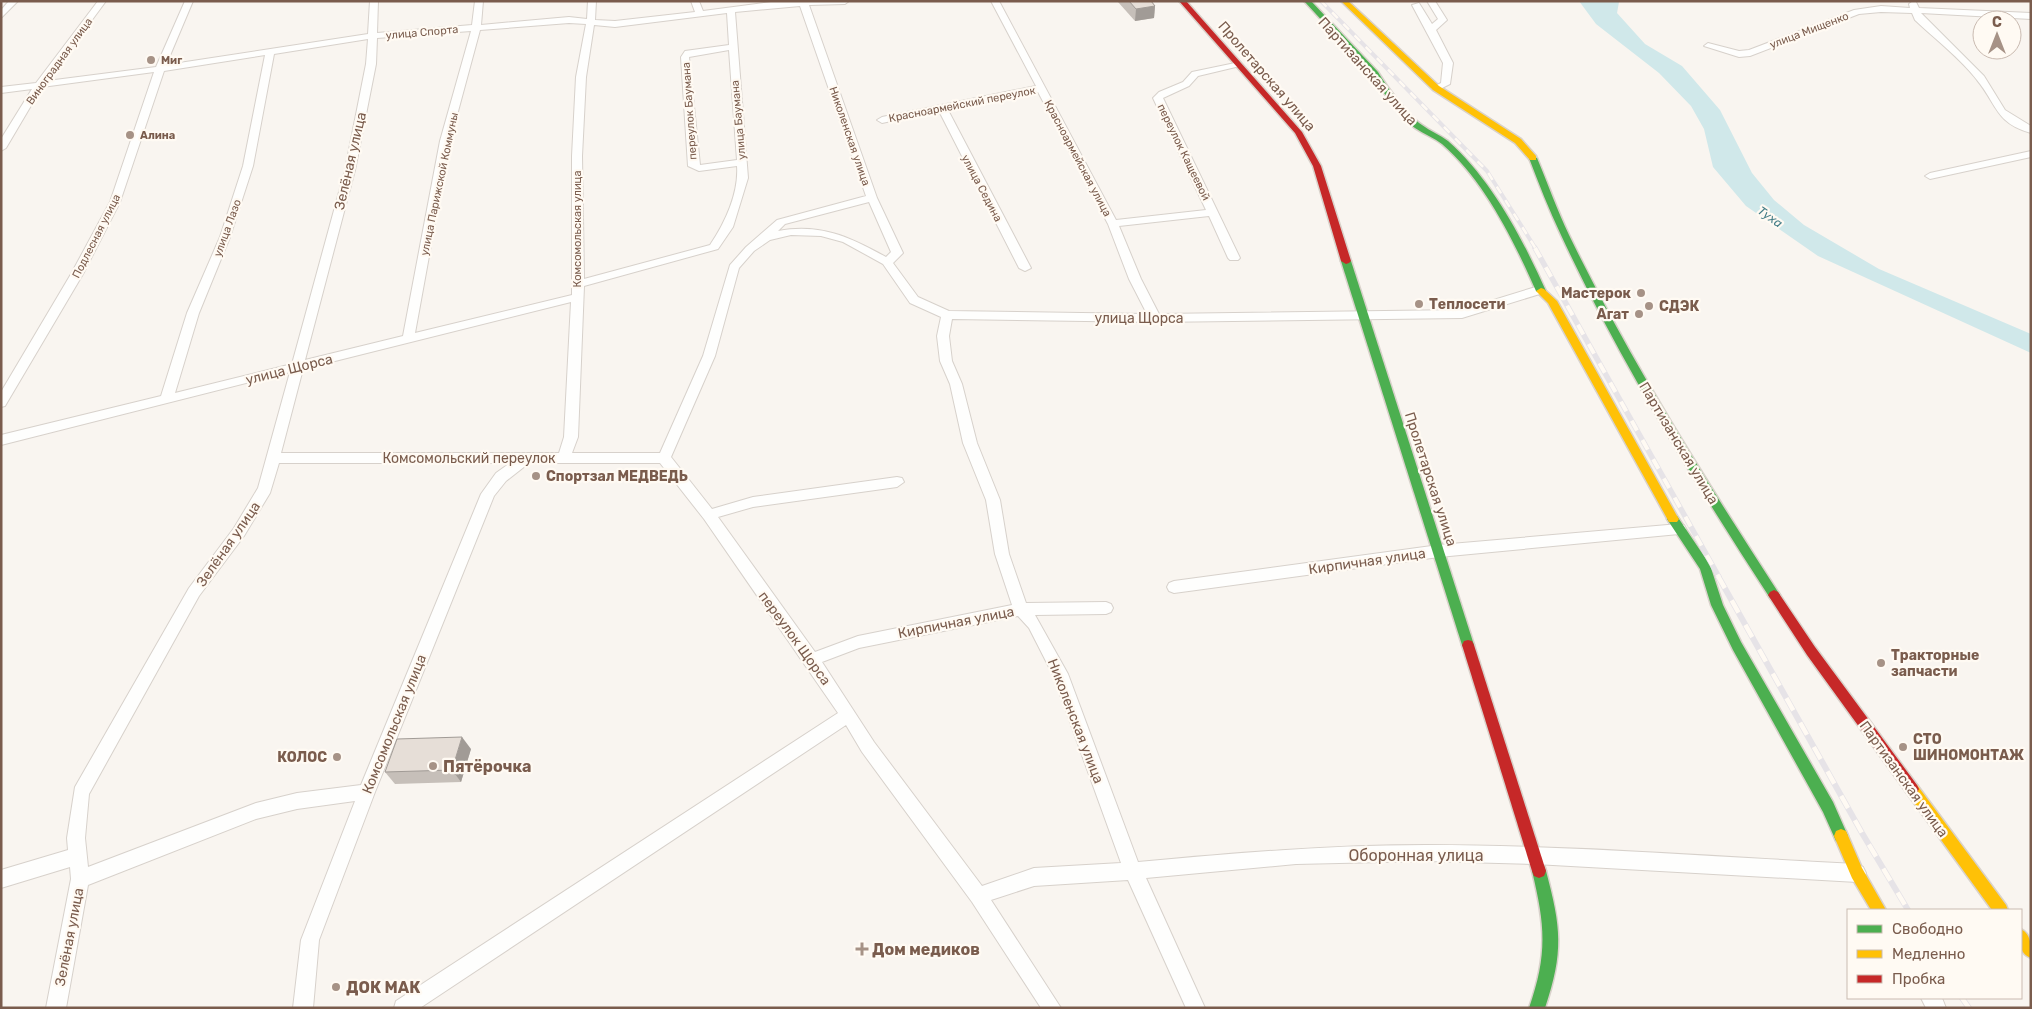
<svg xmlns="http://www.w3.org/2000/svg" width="2032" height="1009" font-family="Rubik,sans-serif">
<rect width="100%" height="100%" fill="#f9f5f0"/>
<polygon fill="#d0e8ea" points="1579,1 1622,1 1619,2 1617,13 1645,44 1682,66 1720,110 1752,173 1774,200 1804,225 1879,269 2031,334 2031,353 1818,256 1746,206 1713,167 1704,129 1691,106 1659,73 1596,24"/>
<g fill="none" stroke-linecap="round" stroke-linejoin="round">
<defs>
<g id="street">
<polygon points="9,1 18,1 1,18 1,10"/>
<path d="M98,1H106L47,81L156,67L185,1H193L166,65L368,34L370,1H378L377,33L472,25L475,1H483L481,25L569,17L587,19L588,1H596L595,20L615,21L695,12L691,1H699L703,11L771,2L849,1L845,4L809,5L877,198L903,253L893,263L918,297L949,311L1147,314L1129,279L1108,224L1038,92L948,110L1031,268L1025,271L1019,268L939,111L882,123L877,120L882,117L1036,86L991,1H999L1116,220L1206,210L1153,98L1159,92L1183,82L1192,72L1240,62V66L1198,76L1189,86L1163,98L1240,258L1238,260H1230L1228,258L1209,216L1119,226L1141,279L1159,314L1461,310L1539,286L1545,290L1543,293L1462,318L1155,322L952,319L949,336L952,361L962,384L977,443L1000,500L1009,554L1026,603L1106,602L1111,604L1113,608L1111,612L1106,614L1035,615L1068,674L1138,862C1234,853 1329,845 1426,845C1569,845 1714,857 1857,864L1863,867L1866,873L1863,879L1857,882L1535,864L1426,861L1296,864L1146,878L1205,1008H1186L1128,880L1034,886L991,900L1061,1008H1041L972,902L862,752L846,725L420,1008H394L396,1001L838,713L704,519L660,463H529L506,481L494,496L375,792L319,940L313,1008H293L301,940L355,801L297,809L256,819L88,885L66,1008H46L71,879L70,867L1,888V870L68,850L67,838L75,787L189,588L234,528L258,488L290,372L1,445V435L161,396L187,313L220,237L243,166L265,55L164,71L120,202L83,274L5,406L1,407V392L71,274L110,202L154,72L42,87L6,148L1,151V139L32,89L1,93V87L36,83ZM800,6L866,196L777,220L746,247L730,265L703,356L660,453H572L578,437L584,286L718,249L733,227L748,178L735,12ZM727,13L729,45L685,51L681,57L688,166L699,171L737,166C739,193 725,223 710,245L584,279L582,156L586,77L594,25L615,27ZM569,23L586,24L576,77L572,156V295L415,333L450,141L480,30ZM471,31L440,141L403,336L305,360L355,170L376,64L377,38ZM368,39L366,64L345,170L292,364L175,393L199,313L230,237L253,166L274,54ZM729,50L737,160L700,165L689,57ZM869,202L891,252L886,257C850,237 820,223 778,231L785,224ZM791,235L821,236L843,242L883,264L910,303L941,317L937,336L940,361L950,384L963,443L986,500L995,554L1012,605L858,636L815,652L718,517L753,507L897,487L904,482L902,478L897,477L753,497L712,509L671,457L715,356L739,268L754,251L770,240ZM571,302L564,437L559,453H281L303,369ZM279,463H510L496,473L481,494L361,785L297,793L256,803L88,867L85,838L89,794L199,596L244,536L270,493ZM1018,616L1029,628L1053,675L1121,863L1034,868L982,886L874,742L822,662L859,648Z"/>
<polygon points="1427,1 1435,1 1447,20 1436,30 1453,63 1450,84 1436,91 1431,88 1441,83 1443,63 1412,5 1419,3 1432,24 1438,19"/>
<path d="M1913,1L1916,2L1919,8L2031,13V19L1921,13L1984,76L2005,110L2031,126V133C1995,123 1997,104 1977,80C1961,59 1935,39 1915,20L1912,13L1881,12L1859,14L1750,56L1739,57L1704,46L1708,43L1739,51L1749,50L1854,10L1881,6L1910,8L1909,4Z"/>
<polygon points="2031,151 2031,157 1930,179 1925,176 1930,173"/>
<polygon points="1679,524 1684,525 1686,529 1684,533 1679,534 1439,557 1174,593 1169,591 1167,587 1169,583 1174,581 1439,545"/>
<polygon points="1921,998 1942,998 1946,1008 1926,1008"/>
</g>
<g id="fast">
<path d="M1304,1H1311L1378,72C1387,87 1407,115 1422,125C1430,131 1440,135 1448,141C1492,180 1522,238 1546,291L1544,293L1541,294L1536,291C1514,241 1484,180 1442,144C1434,138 1424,134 1415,128C1402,118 1381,90 1372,75Z"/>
<path d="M1530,156L1537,158C1548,184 1557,210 1569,235C1629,359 1703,476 1778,592L1780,595L1778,598L1774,600L1770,598C1694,481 1620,362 1561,235C1549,210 1539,184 1529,158Z"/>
<polygon points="1346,258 1351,261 1474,645 1472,649 1468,650 1464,649 1462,645 1341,261"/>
<polygon points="1673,515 1677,516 1710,565 1723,605 1741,642 1833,802 1848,836 1846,841 1841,843 1836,841 1823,812 1733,650 1711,605 1700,569 1667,519 1669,516"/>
<path d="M1539,864L1544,866L1546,871C1561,927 1564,952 1545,1008H1529C1548,954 1545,925 1532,871L1534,866Z"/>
</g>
<g id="slow">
<polygon points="1341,1 1348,1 1439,86 1521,139 1536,156 1536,160 1530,160 1515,143 1433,90"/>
<polygon points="1541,288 1544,289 1557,301 1677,516 1679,519 1677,522 1669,522 1548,303 1536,291"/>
<polygon points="1912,783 1917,785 2006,905 2008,910 1992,910 1907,793 1905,789 1907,785"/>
<polygon points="1841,829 1846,831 1862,868 1886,910 1871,910 1852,878 1834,836 1836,831"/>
<path d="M2021,929C2032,935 2031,947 2031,958C2018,953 2020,941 2021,929Z"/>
</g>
<g id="jam">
<polygon points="1179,1 1186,1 1302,132 1321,166 1351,261 1349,263 1346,264 1341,261 1313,166 1295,133"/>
<polygon points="1774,590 1778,592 1815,647 1917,785 1919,789 1917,793 1912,795 1907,793 1807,655 1768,595 1770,592"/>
<polygon points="1468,640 1472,641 1474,645 1546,871 1544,876 1539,878 1534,876 1532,871 1462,645 1464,641"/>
</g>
</defs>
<use href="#street" stroke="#d7d1cb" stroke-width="2"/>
<use href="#fast" stroke="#d9d2cb" stroke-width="3"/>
<use href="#slow" stroke="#d9d2cb" stroke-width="3"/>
<use href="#jam" stroke="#d9d2cb" stroke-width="3"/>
<use href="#street" fill="#fefefd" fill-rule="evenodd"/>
<use href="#fast" fill="#4caf50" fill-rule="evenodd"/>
<use href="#slow" fill="#ffc107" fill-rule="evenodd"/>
<use href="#jam" fill="#c62828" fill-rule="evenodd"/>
<defs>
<polyline id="rail-far2" points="1321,1 1487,171 1536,249"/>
<polyline id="rail-far1" points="1535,248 1719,577"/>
<g id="rail">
<polyline points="1718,576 1862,833 1908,910"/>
<polyline points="1962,998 1969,1008"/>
</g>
</defs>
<use href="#rail-far2" stroke="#e6e3e7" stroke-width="4"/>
<use href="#rail-far1" stroke="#e6e3e7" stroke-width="5.5"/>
<use href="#rail" stroke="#e6e3e7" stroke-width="6"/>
<use href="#rail-far2" stroke="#fffaf3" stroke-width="2.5" stroke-dasharray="8" stroke-linecap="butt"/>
<use href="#rail-far1" stroke="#fffaf3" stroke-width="4" stroke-dasharray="11" stroke-linecap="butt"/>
<use href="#rail" stroke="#fffaf3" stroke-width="4.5" stroke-dasharray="14" stroke-linecap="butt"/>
</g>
<g fill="#c6bfb9">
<polygon points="1119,1 1151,1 1155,6 1154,18 1135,21 1118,2"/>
<polygon points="471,749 461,782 395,784 385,772"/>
</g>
<g fill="#a19b96">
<polygon points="1155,6 1154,18 1135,21 1136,9"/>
<polygon points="462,737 471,749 461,782 452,770"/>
</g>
<g fill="#e6ded7" stroke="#a19b96">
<polygon points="1129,1 1151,1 1155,6 1136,9"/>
<polygon points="462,737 452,770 385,772 397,739"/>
</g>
<g fill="#a69286" stroke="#fffaf3" stroke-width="2">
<circle cx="151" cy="60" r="5"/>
<circle cx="130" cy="135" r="5"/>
<circle cx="1641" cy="293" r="5"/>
<circle cx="1419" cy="304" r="5"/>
<circle cx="1649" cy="306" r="5"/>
<circle cx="1639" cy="314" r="5"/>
<circle cx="536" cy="476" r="5"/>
<circle cx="1881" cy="663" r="5"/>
<circle cx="1903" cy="747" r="5"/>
<circle cx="337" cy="757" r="5"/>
<circle cx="433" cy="766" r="5"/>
<path d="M859.5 941.5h5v5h5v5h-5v5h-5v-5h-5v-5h5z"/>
<circle cx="336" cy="987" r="5"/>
</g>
<g text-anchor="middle" stroke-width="4.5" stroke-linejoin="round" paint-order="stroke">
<g font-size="11" fill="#7a5c4d" stroke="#fffaf3">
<text transform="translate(1809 30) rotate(-21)" y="4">улица Мищенко</text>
<text transform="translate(422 32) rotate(-5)" y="4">улица Спорта</text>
<text transform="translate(59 61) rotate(-54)" y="4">Виноградная улица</text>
<text transform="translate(962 104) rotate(-11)" y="4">Красноармейский переулок</text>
<text transform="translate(689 111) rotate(-94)" y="4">переулок Баумана</text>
<text transform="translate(738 120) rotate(-95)" y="4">улица Баумана</text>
<text transform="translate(850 136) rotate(71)" y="4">Николенская улица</text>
<text transform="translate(1184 152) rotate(64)" y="4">переулок Кащеевой</text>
<text transform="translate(1078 158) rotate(62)" y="4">Красноармейская улица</text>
<text transform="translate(439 184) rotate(-78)" y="4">улица Парижской Коммуны</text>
<text transform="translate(982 188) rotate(62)" y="4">улица Седина</text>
<text transform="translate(227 228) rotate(-70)" y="4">улица Лазо</text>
<text transform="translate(577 229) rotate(-90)" y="4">Комсомольская улица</text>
<text transform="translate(96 236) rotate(-63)" y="4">Подлесная улица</text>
</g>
<g font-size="11" font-weight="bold" fill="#7a5c4d" stroke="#fffaf3" text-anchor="start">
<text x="161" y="64">Миг</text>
<text x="140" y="139">Алина</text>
</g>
<g font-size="12" font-style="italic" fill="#437c86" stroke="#fffaf3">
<text transform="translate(1770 217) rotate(35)" y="4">Туха</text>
</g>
<g font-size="14" fill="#7a5c4d" stroke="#fffaf3">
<text transform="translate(1368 71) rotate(48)" y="5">Партизанская улица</text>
<text transform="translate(1267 76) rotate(49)" y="5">Пролетарская улица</text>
<text transform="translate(350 161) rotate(-77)" y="5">Зелёная улица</text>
<text x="1139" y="323">улица Щорса</text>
<text transform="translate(289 369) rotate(-14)" y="5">улица Щорса</text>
<text transform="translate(1679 443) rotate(59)" y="5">Партизанская улица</text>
<text x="469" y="463">Комсомольский переулок</text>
<text transform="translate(1431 479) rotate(72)" y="5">Пролетарская улица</text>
<text transform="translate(228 544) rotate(-55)" y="5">Зелёная улица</text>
<text transform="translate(1367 561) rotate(-8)" y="5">Кирпичная улица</text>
<text transform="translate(956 622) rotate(-11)" y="5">Кирпичная улица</text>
<text transform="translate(795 638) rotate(54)" y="5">переулок Щорса</text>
<text transform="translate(1076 721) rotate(69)" y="5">Николенская улица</text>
<text transform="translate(394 724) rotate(-68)" y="5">Комсомольская улица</text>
<text transform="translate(1904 779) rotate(54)" y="5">Партизанская улица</text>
<text transform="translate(69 937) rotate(-79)" y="5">Зелёная улица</text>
</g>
<g font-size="14" font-weight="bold" fill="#7a5c4d" stroke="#fffaf3" text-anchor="start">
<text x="1631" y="298" text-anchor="end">Мастерок</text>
<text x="1429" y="309">Теплосети</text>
<text x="1659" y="311">СДЭК</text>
<text x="1629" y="319" text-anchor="end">Агат</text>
<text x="546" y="481">Спортзал МЕДВЕДЬ</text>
<text x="1891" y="660">Тракторные<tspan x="1891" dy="16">запчасти</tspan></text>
<text x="1913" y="744">СТО<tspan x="1913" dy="16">ШИНОМОНТАЖ</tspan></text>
<text x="327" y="762" text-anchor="end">КОЛОС</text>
</g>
<g font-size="16" font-weight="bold" fill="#7a5c4d" stroke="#fffaf3" text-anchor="start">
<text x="443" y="772">Пятёрочка</text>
<text x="872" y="955">Дом медиков</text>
<text x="346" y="993">ДОК МАК</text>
</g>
<g font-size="16" fill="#7a5c4d" stroke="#fffaf3">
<text x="1416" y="861">Оборонная улица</text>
</g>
</g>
<rect width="2032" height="1009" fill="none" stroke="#7a5c4d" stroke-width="5"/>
<rect x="1847" y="909" width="175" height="90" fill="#fffaf3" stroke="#cabbb1"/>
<rect x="1857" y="925" width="25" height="8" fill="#4caf50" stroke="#cabbb1"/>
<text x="1892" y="934" font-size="15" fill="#7a5c4d">Свободно</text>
<rect x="1857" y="950" width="25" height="8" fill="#ffc107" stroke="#cabbb1"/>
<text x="1892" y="959" font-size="15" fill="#7a5c4d">Медленно</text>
<rect x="1857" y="975" width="25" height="8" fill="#c62828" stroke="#cabbb1"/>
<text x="1892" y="984" font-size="15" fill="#7a5c4d">Пробка</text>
<g transform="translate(1997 35)"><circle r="24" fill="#fffaf3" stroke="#cabbb1"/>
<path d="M0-4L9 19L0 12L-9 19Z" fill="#a69286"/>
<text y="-8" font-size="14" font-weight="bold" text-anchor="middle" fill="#7a5c4d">С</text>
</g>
</svg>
